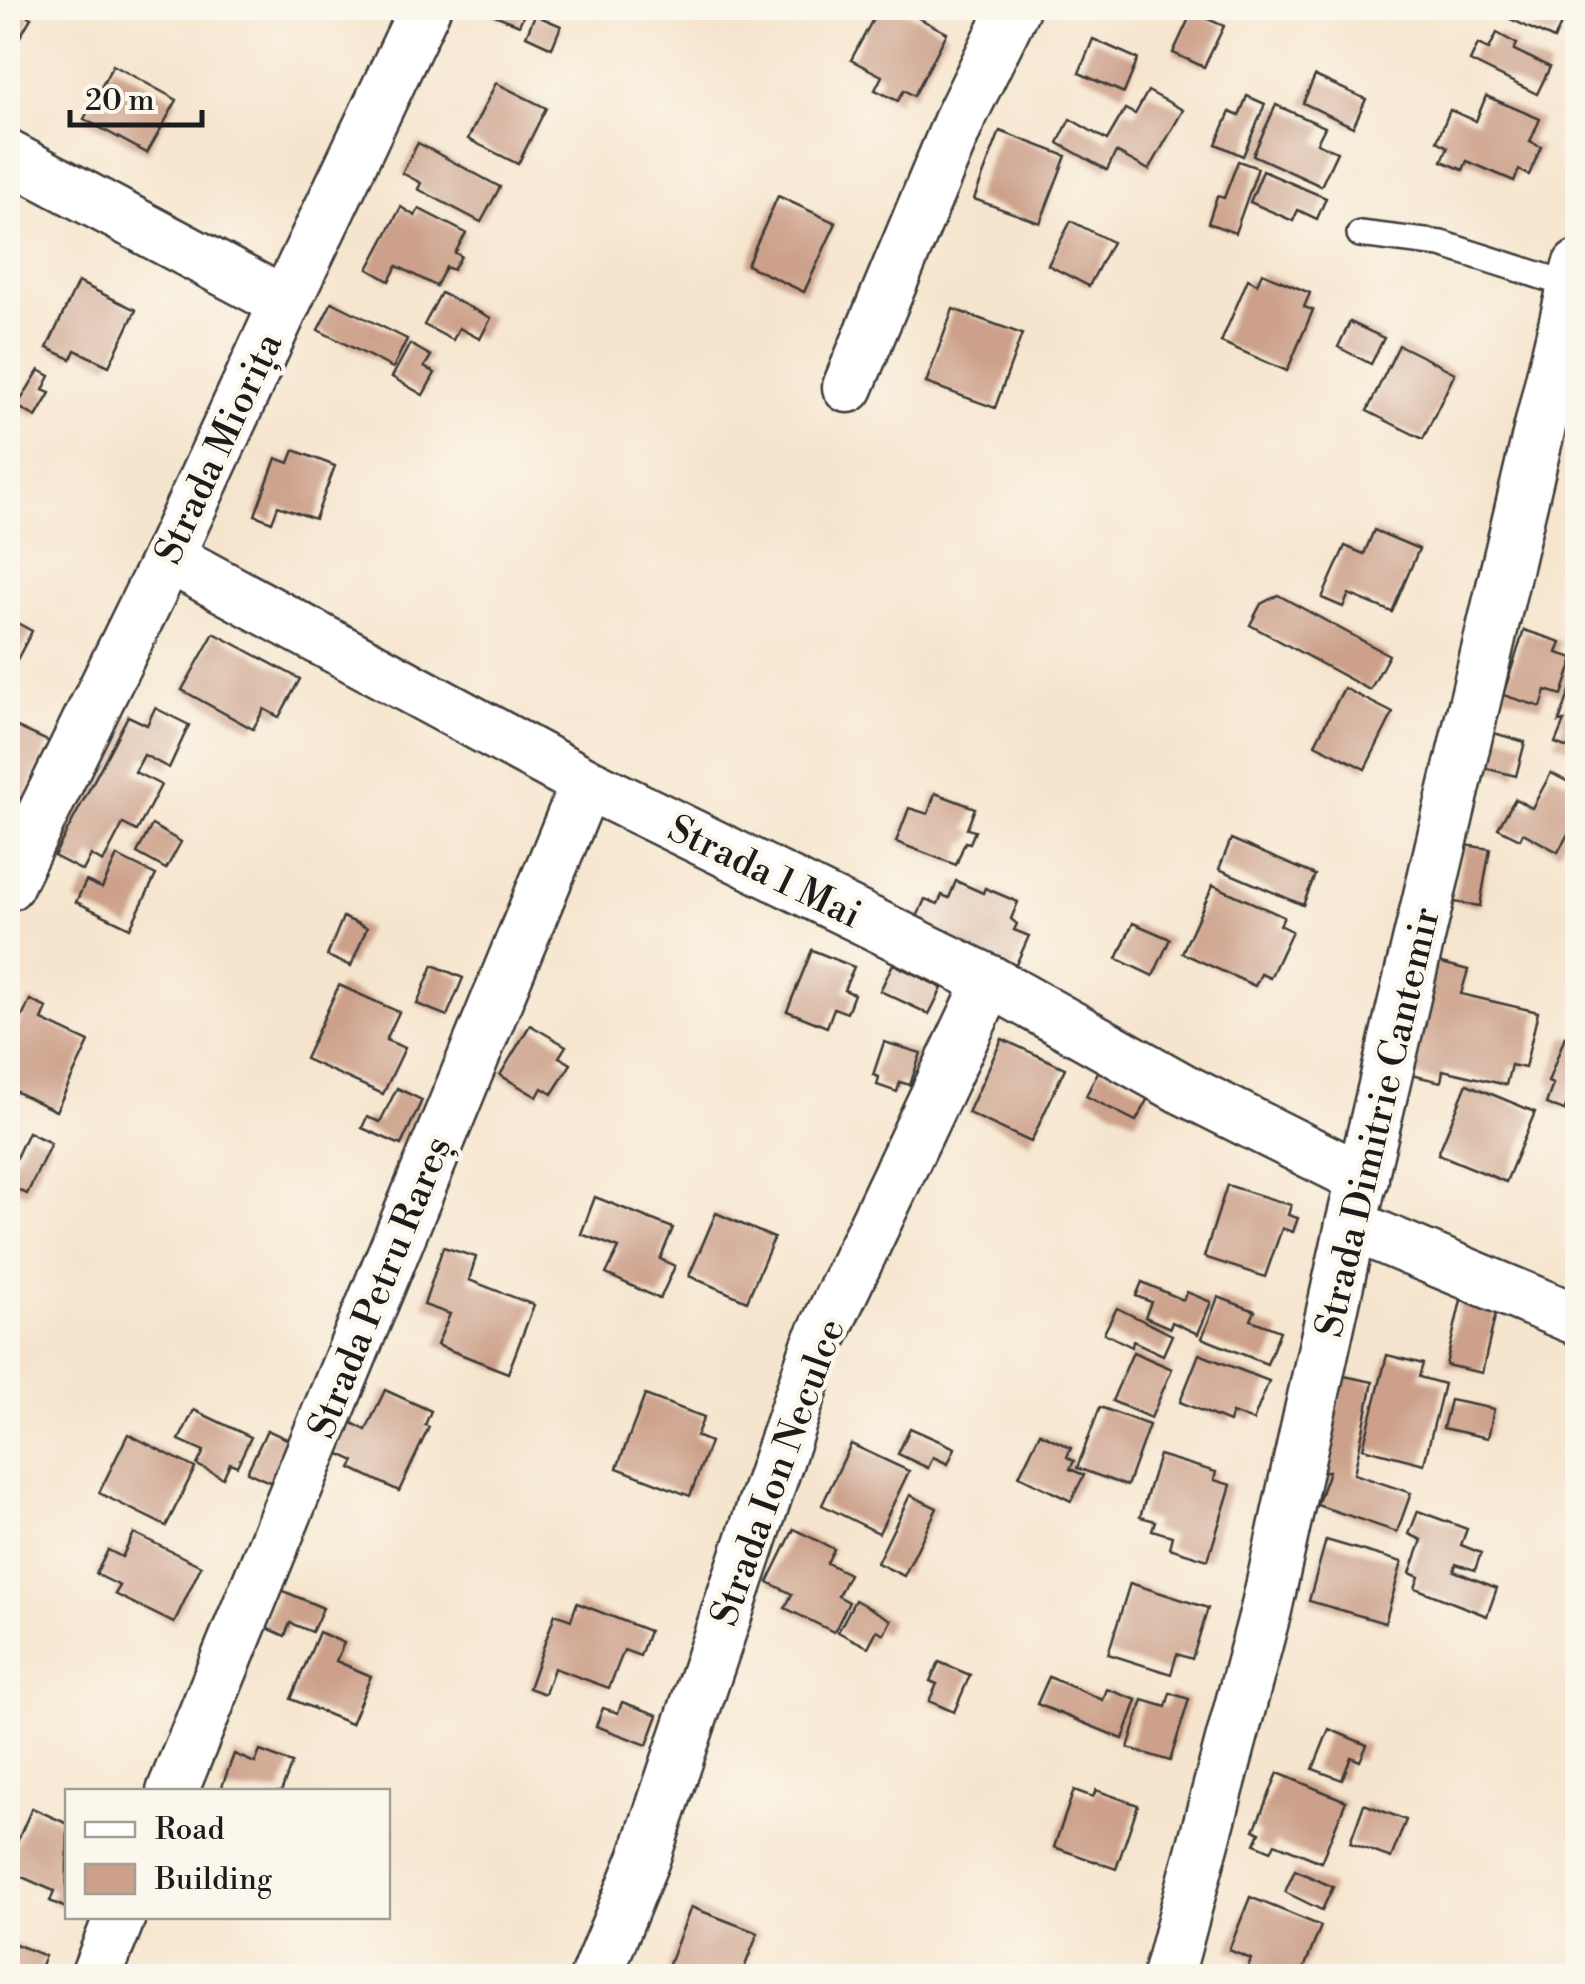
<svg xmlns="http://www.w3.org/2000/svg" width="1585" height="1984" font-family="'Libre Bodoni',serif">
<rect width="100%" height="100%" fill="#fbf7ec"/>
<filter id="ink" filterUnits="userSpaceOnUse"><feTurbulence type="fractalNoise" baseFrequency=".01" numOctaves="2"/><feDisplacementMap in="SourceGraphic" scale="20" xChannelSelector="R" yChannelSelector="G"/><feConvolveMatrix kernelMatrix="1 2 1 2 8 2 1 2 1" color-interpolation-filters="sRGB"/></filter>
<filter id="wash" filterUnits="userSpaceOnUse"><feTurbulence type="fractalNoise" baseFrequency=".0048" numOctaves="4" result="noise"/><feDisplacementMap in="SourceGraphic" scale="40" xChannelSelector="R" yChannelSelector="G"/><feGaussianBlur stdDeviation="2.25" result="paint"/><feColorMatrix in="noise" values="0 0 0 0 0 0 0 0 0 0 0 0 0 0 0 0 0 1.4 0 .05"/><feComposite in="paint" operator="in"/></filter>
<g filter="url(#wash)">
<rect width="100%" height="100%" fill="#f6e5ce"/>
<g id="blocks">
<g fill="#cca08a">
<polygon points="8,8 13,8 31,18 8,57"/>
<polygon points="492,8 527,8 519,25 490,13"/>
<polygon points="879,8 899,8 947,33 914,96 904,90 898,101 875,90 882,76 851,60"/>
<polygon points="1500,8 1569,8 1554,39 1497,13"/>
<polygon points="1192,12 1224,26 1204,67 1173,53"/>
<polygon points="535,15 561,26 552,48 526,36"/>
<polygon points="1497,33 1517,44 1514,50 1550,67 1537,94 1470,61 1478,44 1489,49"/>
<polygon points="1093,39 1138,59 1124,93 1079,73"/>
<polygon points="113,65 177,100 147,153 84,119"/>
<polygon points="1315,76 1366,99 1353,127 1303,103"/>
<polygon points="496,83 546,108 518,164 468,139"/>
<polygon points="1148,91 1183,110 1149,170 1116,152 1107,170 1058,143 1070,119 1107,140 1125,109 1135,114"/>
<polygon points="1247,96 1265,104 1243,156 1216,144 1230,112 1239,116"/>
<polygon points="1486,96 1540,119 1530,142 1541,147 1529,175 1519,170 1514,181 1467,161 1463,170 1442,161 1448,147 1437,141 1450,110 1476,121"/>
<polygon points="1276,105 1325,127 1317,143 1337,152 1321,186 1253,155"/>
<polygon points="1000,131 1066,156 1040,223 974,199"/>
<polygon points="418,143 500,187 481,222 418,189 421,183 402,173"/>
<polygon points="1238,161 1258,168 1235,233 1208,223 1217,196 1224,198"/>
<polygon points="1263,171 1326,198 1317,219 1298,210 1293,221 1250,202"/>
<polygon points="778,196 836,223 804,292 747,265"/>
<polygon points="401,207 415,216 419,209 466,233 455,253 461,256 453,270 446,267 436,286 397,266 389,281 368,269"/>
<polygon points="1071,221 1112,242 1089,286 1048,265"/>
<polygon points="1262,273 1310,293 1304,307 1313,310 1287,371 1221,342 1248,279 1257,284"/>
<polygon points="78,282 136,310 109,366 75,350 71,359 47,348"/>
<polygon points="441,293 491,318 480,339 459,328 453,340 424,325"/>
<polygon points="332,302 407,339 393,368 318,330"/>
<polygon points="953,309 1022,334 995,408 926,383"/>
<polygon points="1350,322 1384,338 1371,364 1338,347"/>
<polygon points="410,344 431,356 424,367 435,373 423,395 392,377"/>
<polygon points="1399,345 1455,373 1423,439 1367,411"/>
<polygon points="39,370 50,376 43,390 50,393 36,417 17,406"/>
<polygon points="294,450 335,466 315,519 278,506 272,522 255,515 276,458 289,463"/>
<polygon points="1374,530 1419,549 1392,612 1349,594 1343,607 1322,598 1345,546 1364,554"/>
<polygon points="1278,595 1389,655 1370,690 1250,625 1261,604"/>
<polygon points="8,618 32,631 8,677"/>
<polygon points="1524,630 1561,642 1557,653 1574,658 1562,695 1546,690 1541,707 1503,695"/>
<polygon points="214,633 300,679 279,717 264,709 253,729 182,690"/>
<polygon points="1577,671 1578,671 1578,752 1555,743 1564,721 1559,722"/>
<polygon points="1344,688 1393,713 1365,769 1315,744"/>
<polygon points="155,708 189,725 169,768 144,755 135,772 161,785 137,831 123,824 103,862 91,855 83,871 54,856 128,716 147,725"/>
<polygon points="15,726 50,742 24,800 8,793 8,739"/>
<polygon points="1494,733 1525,742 1516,776 1485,768"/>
<polygon points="1551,773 1578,787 1578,816 1558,852 1523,833 1520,839 1498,828 1515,799 1532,808"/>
<polygon points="935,793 975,808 967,829 975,831 970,843 965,842 956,865 896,842 909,808 928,814"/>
<polygon points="152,825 181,842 166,869 137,853"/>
<polygon points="1231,839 1315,875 1303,905 1219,869"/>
<polygon points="1465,845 1490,849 1480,906 1454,902"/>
<polygon points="117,856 156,875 130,928 76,902 86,881 102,888"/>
<polygon points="956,881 983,893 985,888 1018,902 1011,919 1017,924 1014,930 1029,936 1013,971 913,926 925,899 938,904 942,895 949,898"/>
<polygon points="1213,885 1284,917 1280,925 1292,931 1270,978 1261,974 1255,986 1182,953"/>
<polygon points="343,917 367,928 351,966 327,956"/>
<polygon points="1133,923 1170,939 1153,976 1117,959"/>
<polygon points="812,950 854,967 844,990 854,994 847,1013 834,1008 827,1027 787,1011"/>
<polygon points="1434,961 1468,970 1461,994 1538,1012 1525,1068 1511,1065 1506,1085 1443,1070 1441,1082 1407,1074"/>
<polygon points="893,964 942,988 929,1014 880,991"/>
<polygon points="433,965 463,978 447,1016 417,1004"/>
<polygon points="339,985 399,1012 386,1040 405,1048 383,1094 305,1059"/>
<polygon points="30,1000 47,1008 42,1020 89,1042 56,1111 8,1088 8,1048"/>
<polygon points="530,1025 566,1046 559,1057 571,1064 552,1094 542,1088 537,1097 500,1075"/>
<polygon points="1565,1036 1578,1040 1578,1075 1564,1111 1546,1104 1553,1084 1548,1082"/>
<polygon points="1002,1039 1065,1068 1031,1142 968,1113"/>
<polygon points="884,1042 921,1053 910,1085 900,1082 897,1092 877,1085 879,1077 873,1075"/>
<polygon points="1100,1068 1150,1094 1136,1121 1086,1096"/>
<polygon points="1467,1084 1535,1112 1506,1182 1438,1154"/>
<polygon points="397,1088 422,1100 401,1145 362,1128 367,1117 380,1122"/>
<polygon points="28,1132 51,1143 27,1194 8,1185 8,1175"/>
<polygon points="1227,1185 1291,1205 1288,1215 1298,1218 1293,1232 1282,1228 1265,1277 1204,1257"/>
<polygon points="595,1197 673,1228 660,1259 675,1266 660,1299 606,1274 619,1248 581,1234"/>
<polygon points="716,1213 774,1238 747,1301 689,1276"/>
<polygon points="443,1247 476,1257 469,1280 534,1305 508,1373 437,1345 450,1314 424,1305"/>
<polygon points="1142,1282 1183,1300 1187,1292 1211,1302 1198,1334 1172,1322 1170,1328 1145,1317 1151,1302 1136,1296"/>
<polygon points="1218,1297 1255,1311 1251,1320 1280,1331 1267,1364 1202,1338"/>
<polygon points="1461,1300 1497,1308 1482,1373 1446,1365"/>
<polygon points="1117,1308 1172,1335 1163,1355 1133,1341 1132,1347 1104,1333"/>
<polygon points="1133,1352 1172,1369 1151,1418 1112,1401"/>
<polygon points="1199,1354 1269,1381 1253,1421 1232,1413 1229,1422 1180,1402"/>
<polygon points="1387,1355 1423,1364 1419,1377 1444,1384 1424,1464 1363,1448"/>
<polygon points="1344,1376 1373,1382 1354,1474 1411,1493 1397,1532 1317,1505 1329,1471 1322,1471"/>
<polygon points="385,1390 431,1411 425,1425 429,1427 399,1491 351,1468 355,1461 333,1451 348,1421 366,1430"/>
<polygon points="645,1395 704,1417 696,1436 710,1442 690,1496 617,1468"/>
<polygon points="1450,1400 1494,1409 1488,1438 1443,1428"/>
<polygon points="1100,1407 1149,1425 1127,1486 1077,1468"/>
<polygon points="194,1410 251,1437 237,1466 230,1463 223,1478 197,1465 204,1451 179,1440"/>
<polygon points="910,1428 955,1448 948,1464 933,1457 928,1468 898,1454"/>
<polygon points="267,1430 296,1443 276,1485 247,1472"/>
<polygon points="1040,1433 1071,1448 1067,1457 1074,1461 1070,1469 1084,1475 1071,1501 1019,1476"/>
<polygon points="128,1434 195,1468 166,1526 99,1493"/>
<polygon points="851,1444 909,1471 879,1533 822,1505"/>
<polygon points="1159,1455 1216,1472 1214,1480 1231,1485 1208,1560 1169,1548 1172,1536 1152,1530 1155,1521 1140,1517"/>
<polygon points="910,1495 937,1508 904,1576 877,1563"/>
<polygon points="1418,1511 1467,1529 1461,1545 1481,1553 1475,1570 1456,1564 1454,1571 1497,1588 1487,1616 1415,1588 1419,1577 1410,1573 1422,1540 1409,1534"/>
<polygon points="794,1529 834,1549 827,1563 849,1574 838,1596 849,1602 834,1632 785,1608 792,1594 768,1582"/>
<polygon points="134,1533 201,1566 174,1623 115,1594 120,1586 96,1574 108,1550 122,1557"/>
<polygon points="1326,1540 1402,1562 1385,1623 1309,1601"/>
<polygon points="1130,1583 1208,1608 1192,1659 1177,1654 1171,1674 1108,1654"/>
<polygon points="279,1589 323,1608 312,1632 290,1623 285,1636 263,1626"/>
<polygon points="855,1600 891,1620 884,1634 877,1630 868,1647 838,1632"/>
<polygon points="577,1603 649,1631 640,1656 624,1650 609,1688 554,1668 545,1694 529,1688 555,1614 571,1620"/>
<polygon points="319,1632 344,1643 336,1661 371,1676 351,1724 291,1699"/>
<polygon points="939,1662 970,1675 954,1712 929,1701 937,1684 930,1681"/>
<polygon points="1049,1677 1103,1700 1107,1689 1137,1700 1123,1739 1037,1704"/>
<polygon points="1170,1693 1189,1699 1170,1761 1128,1748 1143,1700 1166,1707"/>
<polygon points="622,1702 658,1715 647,1745 596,1726 603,1708 618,1713"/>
<polygon points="1329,1729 1367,1745 1360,1761 1351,1757 1342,1780 1313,1769"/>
<polygon points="260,1751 292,1763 281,1792 220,1792 234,1754 255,1763"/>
<polygon points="1278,1773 1346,1801 1321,1862 1275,1843 1271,1851 1255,1844 1260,1832 1254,1830"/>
<polygon points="1074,1790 1093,1797 1096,1790 1138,1805 1116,1869 1054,1847"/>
<polygon points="1364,1804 1406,1820 1391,1858 1350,1843"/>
<polygon points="32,1808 68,1824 66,1908 50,1901 54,1891 8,1871 8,1862"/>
<polygon points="1295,1870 1333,1887 1322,1910 1285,1892"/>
<polygon points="1250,1897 1321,1926 1301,1976 1259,1976 1246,1972 1251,1959 1229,1950"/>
<polygon points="691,1907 758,1933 741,1976 688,1976 667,1969"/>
<polygon points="8,1941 45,1956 36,1976 8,1976"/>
</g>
</g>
</g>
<g filter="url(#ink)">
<use href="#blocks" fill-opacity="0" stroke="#3d3a37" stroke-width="2.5"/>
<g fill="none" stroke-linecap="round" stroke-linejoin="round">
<defs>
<polyline id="lane" points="1360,234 1441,244 1573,286"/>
<g id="street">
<polyline points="8,156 285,303"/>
<polyline points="848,387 961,116 1014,8"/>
<polyline points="168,557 586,783 990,981 1181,1088 1363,1179"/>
<polyline points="8,885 168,557 285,303 425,8"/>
<polyline points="1351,1225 1578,1320"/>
<polyline points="172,1792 586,783"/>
<polyline points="96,1976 120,1916"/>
<polyline points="596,1976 644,1859 816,1348 990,981"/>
<polyline points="1168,1976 1266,1610 1351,1225 1578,266"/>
</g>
</defs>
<use href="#lane" stroke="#3d3a37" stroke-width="30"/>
<use href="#street" stroke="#3d3a37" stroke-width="55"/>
<use href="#lane" stroke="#fff" stroke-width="25"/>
<use href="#street" stroke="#fff" stroke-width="50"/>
</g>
</g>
<g text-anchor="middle" stroke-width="9" stroke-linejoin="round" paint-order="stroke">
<g font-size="38" fill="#1c1c1c" stroke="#fbf7ec">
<text transform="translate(218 448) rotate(-65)" y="13">Strada Miorița</text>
<text transform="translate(765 871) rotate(26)" y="13">Strada 1 Mai</text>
<text transform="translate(1377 1122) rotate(-77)" y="13">Strada Dimitrie Cantemir</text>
<text transform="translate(379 1287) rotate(-68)" y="13">Strada Petru Rareș</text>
<text transform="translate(777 1472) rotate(-70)" y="13">Strada Ion Neculce</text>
</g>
</g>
<rect width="1585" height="1984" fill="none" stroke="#fbf7ec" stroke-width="40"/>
<rect x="65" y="1789" width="325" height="130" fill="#fbf7ec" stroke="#a29f99" stroke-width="2.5"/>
<rect x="85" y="1822" width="50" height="15" fill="#ffffff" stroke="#a29f99" stroke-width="2.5"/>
<text x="155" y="1839" font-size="30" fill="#1c1c1c">Road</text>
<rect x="85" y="1864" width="50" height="30" fill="#cca08a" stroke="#a29f99" stroke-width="2.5"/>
<text x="155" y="1889" font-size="30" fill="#1c1c1c">Building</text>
<path d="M70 110v15h132v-15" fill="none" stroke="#1c1c1c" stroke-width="5"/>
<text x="85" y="110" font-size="30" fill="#1c1c1c" stroke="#fbf7ec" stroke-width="8" paint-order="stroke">20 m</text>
</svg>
